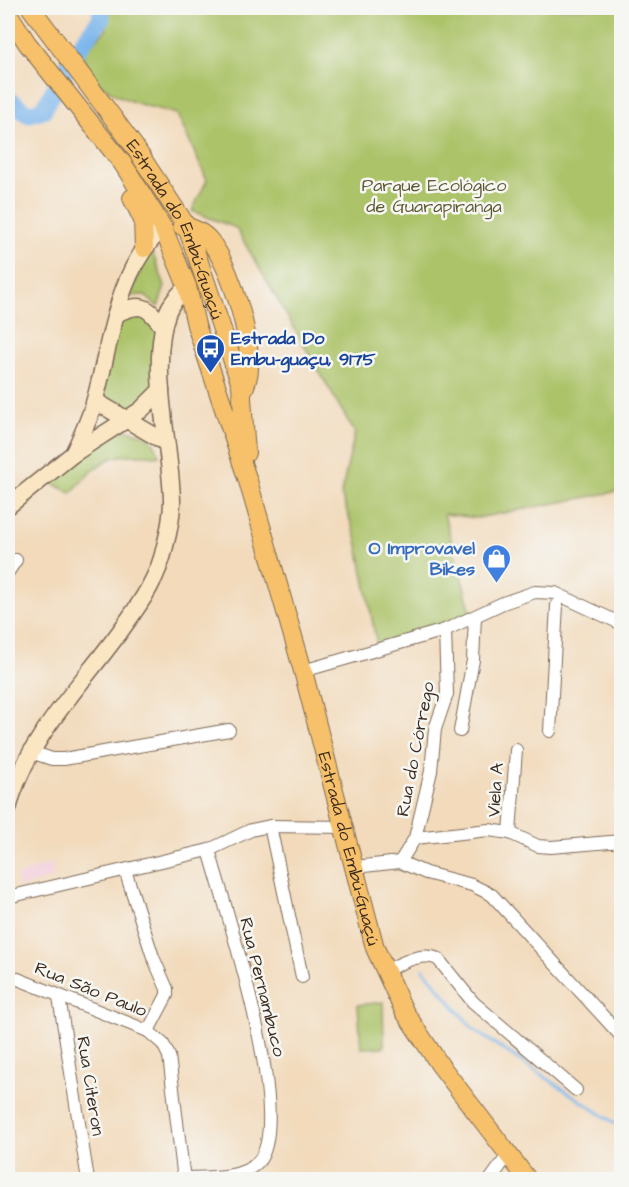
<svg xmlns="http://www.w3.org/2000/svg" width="629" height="1187" font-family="'Architects Daughter',sans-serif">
<rect width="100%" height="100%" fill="#f6f6f2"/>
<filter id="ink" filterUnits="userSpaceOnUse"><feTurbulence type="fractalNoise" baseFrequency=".0167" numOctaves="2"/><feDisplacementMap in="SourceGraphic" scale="12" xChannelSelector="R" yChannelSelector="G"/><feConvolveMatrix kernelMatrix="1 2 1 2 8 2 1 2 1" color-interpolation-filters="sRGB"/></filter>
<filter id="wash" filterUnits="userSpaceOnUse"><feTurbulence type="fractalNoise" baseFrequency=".008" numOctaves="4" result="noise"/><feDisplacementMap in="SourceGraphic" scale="24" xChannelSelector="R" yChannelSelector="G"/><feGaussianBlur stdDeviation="1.35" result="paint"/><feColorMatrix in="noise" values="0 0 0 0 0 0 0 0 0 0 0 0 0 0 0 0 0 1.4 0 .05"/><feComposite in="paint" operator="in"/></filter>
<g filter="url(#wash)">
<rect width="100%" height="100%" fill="#f2dabb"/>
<polygon fill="#f4cfdd" points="52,863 54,877 19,888 16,876"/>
<g fill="#acc369" stroke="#747644" stroke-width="1.5">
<path d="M107,8H621V488L614,492L477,518L444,514L472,616L377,645L357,540L341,494L355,433L236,228L192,211L207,180L177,114C140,104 92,97 83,53L106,30Z"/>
<polygon points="151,249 165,286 158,307 144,295 129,296"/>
<polygon points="134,307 162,329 160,387 127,418 95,401 116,318"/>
<path d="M125,430C143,432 155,437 159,456C109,452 104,457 71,493L51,482L104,438Z"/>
<polygon points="383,1002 384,1047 361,1048 358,1005"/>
</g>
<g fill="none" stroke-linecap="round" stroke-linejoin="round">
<polyline stroke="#7ab5ec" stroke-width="3" points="423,969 474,1030 622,1128"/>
<polyline stroke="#7ab5ec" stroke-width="18" points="8,99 28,114 43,110 76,51 101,19 101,8"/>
</g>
</g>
<g filter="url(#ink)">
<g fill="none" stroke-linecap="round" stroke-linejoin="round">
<defs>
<g id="street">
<polyline points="8,572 16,560"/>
<polyline points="303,671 445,630 503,603 535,592 555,593 622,624"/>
<polyline points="460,731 473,660 475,617"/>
<polyline points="550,731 557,605"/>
<polyline points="31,752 52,759 64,759 229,730"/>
<polyline points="270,826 302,977"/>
<polyline points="510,833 516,750"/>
<polyline points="415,838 489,830 510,833 538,846 551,847 622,841"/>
<polyline points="400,862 415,838 431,771 435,729 447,694 445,630"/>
<polyline points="355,867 400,862 426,873 472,885 492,895 622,1037"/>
<polyline points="125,870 153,957 167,989 167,995 148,1031"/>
<polyline points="8,897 209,850 251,830 270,826 346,827"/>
<path d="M385,971C400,964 421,951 438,959L473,1002L576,1090"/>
<polyline points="8,975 148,1031 163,1044 169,1056 184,1180"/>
<polyline points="59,997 88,1180"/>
<path d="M183,1178C206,1177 241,1180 258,1162C296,1120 224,905 209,850"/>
<polyline points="490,1180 508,1155"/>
</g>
<g id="secondary">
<path d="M116,314C141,302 147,305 163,327"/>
<polyline points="95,401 165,442"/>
<path d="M73,454C81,437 89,421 94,403C111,345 115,271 163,228"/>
<polyline points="8,506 73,454 141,410 161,390"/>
<path d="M8,809C25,739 83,684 124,626C142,601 159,576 165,546C169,531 172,516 172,501C171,446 148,363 168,311C172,301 180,294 187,286"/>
</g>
<g id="primary">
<path id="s1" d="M31,8L134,146L187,227L241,385L246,453"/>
<path id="s2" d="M8,13L27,43L123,164L163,228L187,286L196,325L248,481L303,671L375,948L404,1011L440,1065L528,1180"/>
<polyline points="132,198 143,220 144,248"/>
<path d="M182,226C192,227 204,233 210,241C231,268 251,335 249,369C249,377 246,384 243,391"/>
</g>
</defs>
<use href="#street" stroke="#7b6855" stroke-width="14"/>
<use href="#secondary" stroke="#7b6855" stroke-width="19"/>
<use href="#primary" stroke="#7b6855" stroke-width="20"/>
<use href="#street" stroke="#fff" stroke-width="12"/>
<use href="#secondary" stroke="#fbe6c4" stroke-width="16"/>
<use href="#primary" stroke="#f6c16b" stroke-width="18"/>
</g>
</g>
<defs>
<symbol id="bus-pin" viewBox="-11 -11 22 30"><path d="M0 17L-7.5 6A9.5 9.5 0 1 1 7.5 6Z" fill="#1a4fb4" stroke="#f6f6f2"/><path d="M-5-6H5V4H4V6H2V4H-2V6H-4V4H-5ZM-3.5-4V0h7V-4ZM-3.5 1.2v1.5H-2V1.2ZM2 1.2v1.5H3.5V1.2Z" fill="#fff"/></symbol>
<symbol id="shop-pin" viewBox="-11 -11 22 30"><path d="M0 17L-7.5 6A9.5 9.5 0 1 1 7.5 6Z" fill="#3f7fe0" stroke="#f6f6f2"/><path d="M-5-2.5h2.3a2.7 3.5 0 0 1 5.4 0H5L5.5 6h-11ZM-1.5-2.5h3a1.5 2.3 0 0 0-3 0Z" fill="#fff"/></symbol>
</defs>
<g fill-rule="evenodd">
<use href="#bus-pin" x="194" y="332" width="33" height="45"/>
<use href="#shop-pin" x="480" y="542" width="33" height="45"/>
</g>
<g text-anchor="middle" stroke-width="5" stroke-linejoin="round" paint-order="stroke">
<g font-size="18" fill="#5d5834" stroke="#f6f6f2">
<text x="434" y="191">Parque Ecológico<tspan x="434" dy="21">de Guarapiranga</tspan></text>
</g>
<g font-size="18" fill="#3b2a1e" stroke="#f6f6f2">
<text dy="6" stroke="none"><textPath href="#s1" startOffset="266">Estrada do Embú-Guaçú</textPath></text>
<text transform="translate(415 749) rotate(-79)" y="6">Rua do Córrego</text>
<text transform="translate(495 790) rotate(-86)" y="6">Viela A</text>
<text dy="6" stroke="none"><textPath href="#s2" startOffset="914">Estrada do Embú-Guaçú</textPath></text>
<text transform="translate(263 987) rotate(76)" y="6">Rua Pernambuco</text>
<text transform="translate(91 989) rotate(22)" y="6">Rua São Paulo</text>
<text transform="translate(91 1086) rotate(81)" y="6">Rua Citeron</text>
</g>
<g font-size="18" font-weight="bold" fill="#164399" stroke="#f6f6f2" text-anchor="start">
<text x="231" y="344">Estrada Do<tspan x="231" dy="21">Embu-guaçu, 9175</tspan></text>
</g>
<g font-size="18" font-weight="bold" fill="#366cbe" stroke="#f6f6f2" text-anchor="end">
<text x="475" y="554">O Improvavel<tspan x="475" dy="21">Bikes</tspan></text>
</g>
</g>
<rect width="629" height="1187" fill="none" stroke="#f6f6f2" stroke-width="30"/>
</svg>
